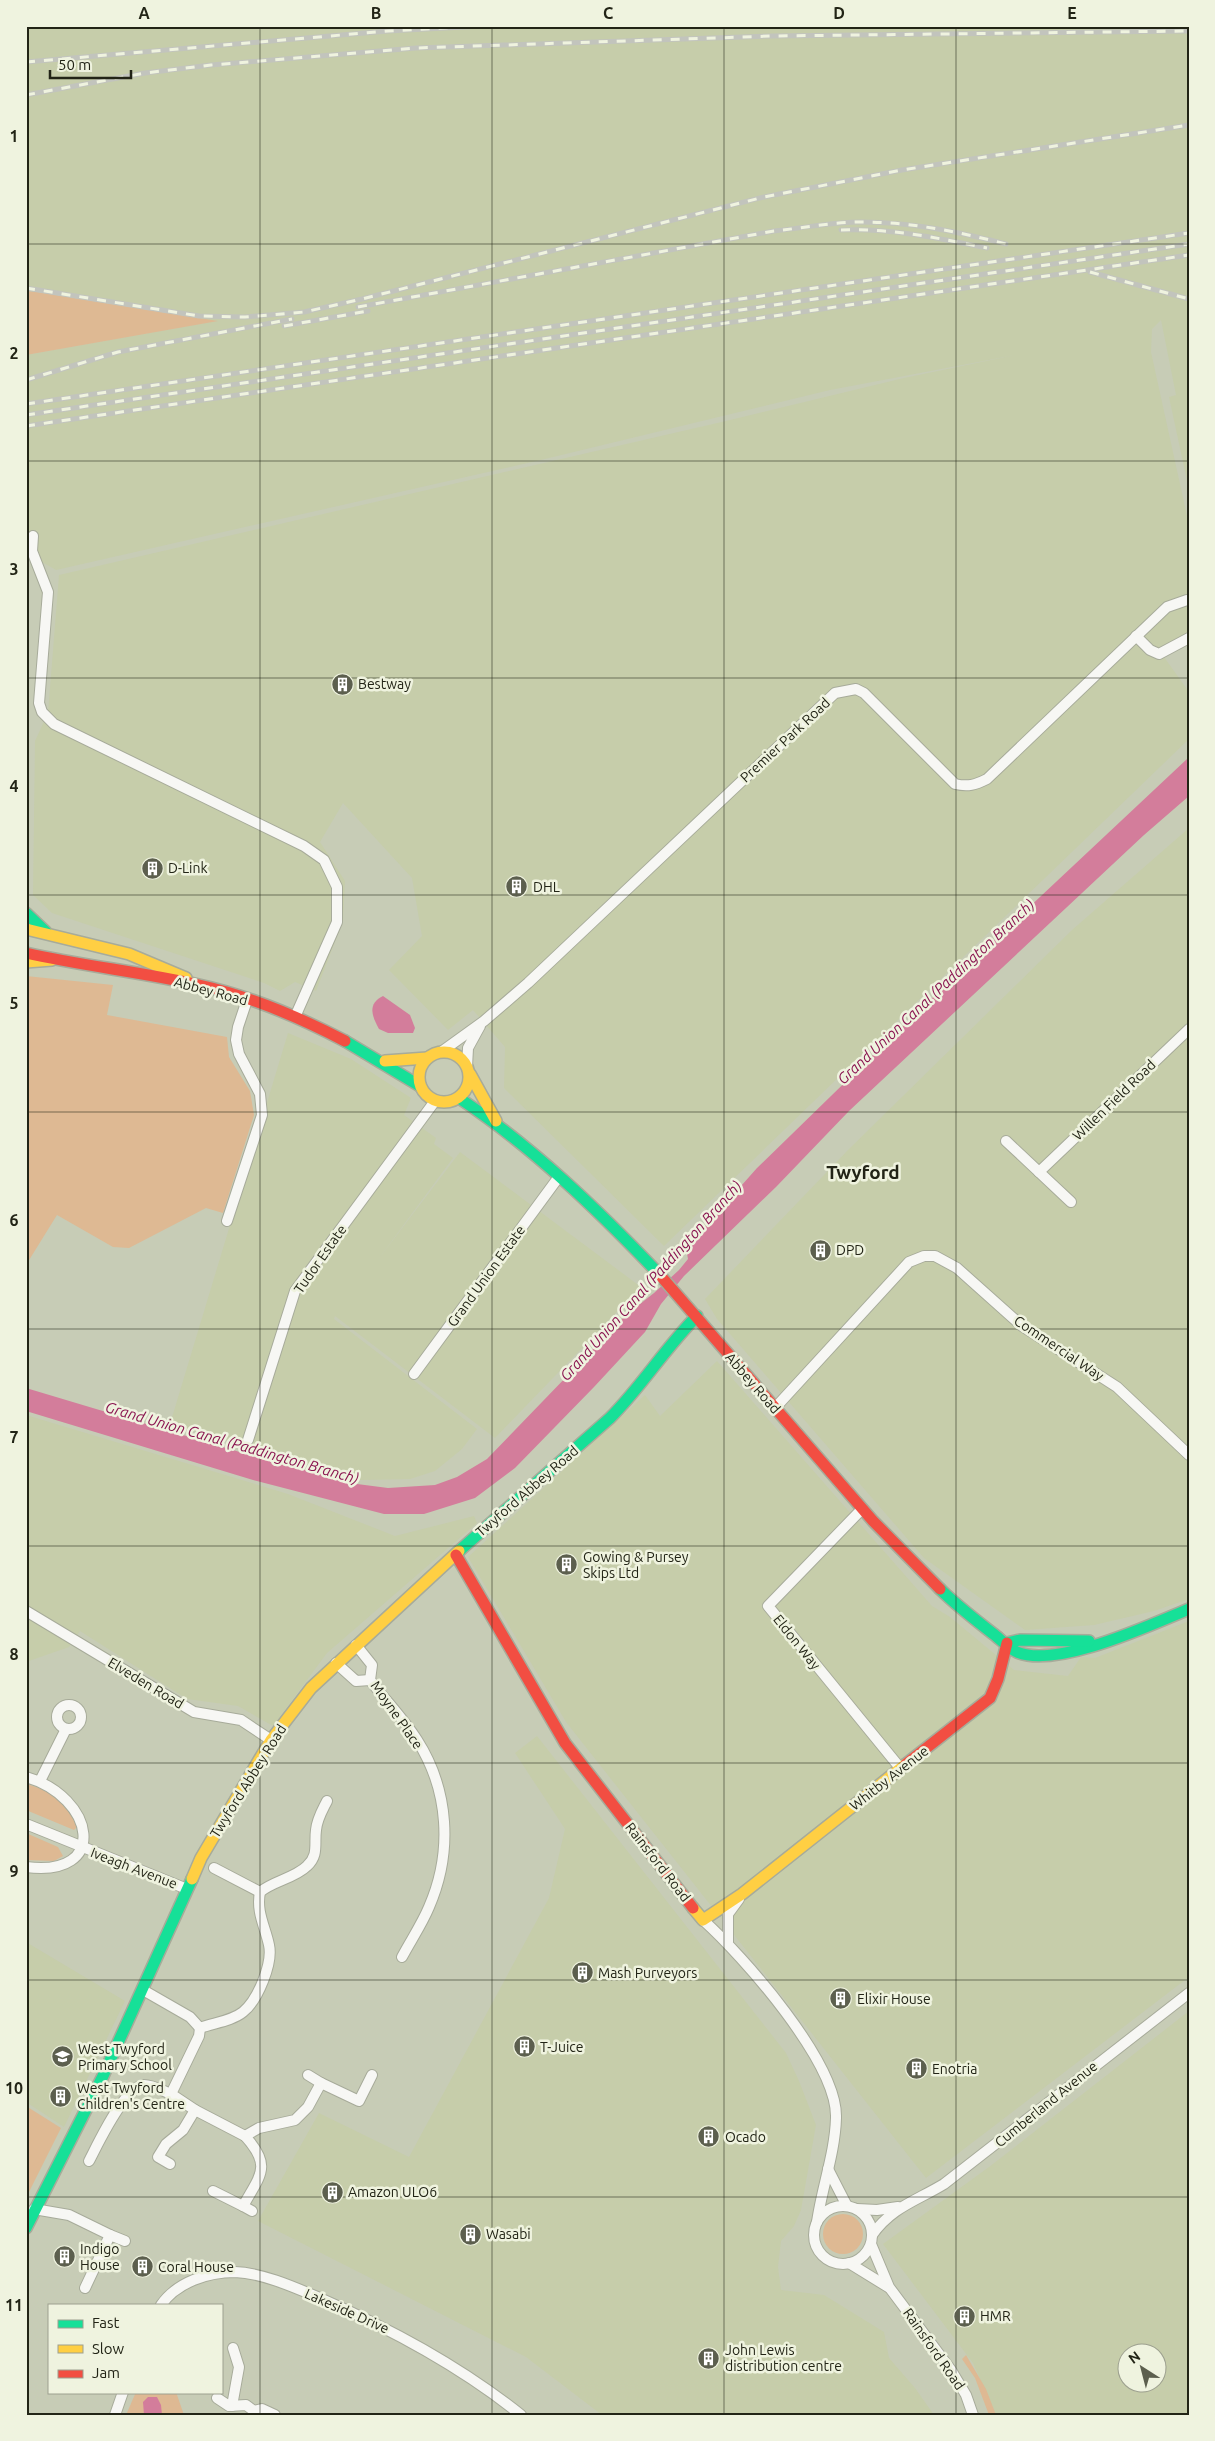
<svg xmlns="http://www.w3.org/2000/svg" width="1215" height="2441" font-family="Ubuntu,sans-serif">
<rect width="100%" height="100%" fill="#c7ccb6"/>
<g fill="#c6cdaa" fill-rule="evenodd">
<polygon points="26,26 1189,26 1189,490 1169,397 1176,395 1161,320 1152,329 1151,352 1189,525 1189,631 1159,650 1189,692 1189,739 664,1246 504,1088 505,1047 473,1010 448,1030 389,970 422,936 412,878 343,803 320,842 345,881 343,921 316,991 295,982 280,991 264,983 52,913 33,895 35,741 48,713 59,575 726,421 904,378 1015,355 830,390 545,459 56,570 26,553 26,355 216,321 26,291"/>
<polygon points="1189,828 1189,1599 1154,1611 1094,1625 1025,1630 924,1558 717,1319 705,1299 848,1150 1072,930"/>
<polygon points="288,1033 351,1059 411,1098 404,1115 436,1138 434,1144 453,1158 377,1261 460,1152 641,1287 495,1438 335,1316 334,1319 477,1429 462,1449 435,1471 410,1479 361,1480 170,1424"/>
<polygon points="717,1361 932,1606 950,1617 1014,1670 1068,1676 1081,1657 1095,1658 1189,1621 1189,1977 926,2178 566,1722 468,1557 645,1395 660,1416"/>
<polygon points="26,1415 288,1494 395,1536 474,1516 477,1523 327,1653 273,1726 238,1706 187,1699 80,1631 69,1647 26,1662"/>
<polygon points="537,1736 786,2053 799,2081 816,2125 801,2210 794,2226 781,2241 778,2267 781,2290 824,2295 884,2332 889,2358 915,2388 934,2415 602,2415 526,2357 258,2221 319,2113 409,2157 549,1898 565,1829 515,1753"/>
<polygon points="26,1942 125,2001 64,2127 26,2102"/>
<path d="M1189,2011V2415H996L973,2363L883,2244L989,2167ZM1128,2354H1158V2384H1128Z"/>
</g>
<g fill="#deb993">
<polygon points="26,291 37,292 218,321 26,355"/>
<polygon points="26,976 113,985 107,1015 227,1037 229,1057 250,1091 254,1115 223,1213 206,1208 129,1248 113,1247 57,1215 26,1265"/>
<path d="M26,1784C47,1788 71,1806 77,1827L74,1830L26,1810Z"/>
<polygon points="26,1833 58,1847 63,1856 54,1861 26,1860"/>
<polygon points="26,2106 61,2128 26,2198"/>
<circle cx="843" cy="2234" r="20"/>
<polygon points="966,2355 986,2389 996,2415 989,2415 975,2378 962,2359"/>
<polygon points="136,2392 176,2392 184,2415 126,2415"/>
</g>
<g fill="#d37d9b">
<polygon points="1187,759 1189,796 1144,835 849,1111 776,1187 684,1276 661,1304 645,1332 594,1387 515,1468 475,1498 424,1514 384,1514 253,1480 26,1411 26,1388 243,1453 357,1484 388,1488 435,1485 457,1477 487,1459 626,1315 654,1293 679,1270 688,1259 686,1248 757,1168 910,1019"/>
<path d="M383,996L410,1015L415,1028L413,1033H388L379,1029C372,1016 367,1004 383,996Z"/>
<polygon points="148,2397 157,2397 161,2405 162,2415 144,2415 143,2402"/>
</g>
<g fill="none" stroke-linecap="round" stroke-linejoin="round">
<defs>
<g id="street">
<polyline points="33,536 32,551 48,592 39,703 42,712 54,724 304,846 324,860 337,887 337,922 295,1017"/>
<polyline points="1136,636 1150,650 1159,654 1189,638"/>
<path d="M441,1052L484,1021L528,983L835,693L856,689L864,693L955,784C968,787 975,785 987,779L1167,607L1187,600"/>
<polyline points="467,1067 468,1048 480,1026"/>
<polyline points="1006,1141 1071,1202"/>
<polyline points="1039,1172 1189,1029"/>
<polyline points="227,1221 262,1115 260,1094 239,1054 236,1040 238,1027 247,1000"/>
<polyline points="414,1374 558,1178"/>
<polyline points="775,1408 909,1262 924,1256 935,1256 957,1268 1022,1326 1117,1387 1189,1455"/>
<polyline points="248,1440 295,1291 435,1101"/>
<polyline points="862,1509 768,1606 901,1769"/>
<polyline points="26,1611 194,1712 241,1720 271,1740"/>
<path d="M356,1645L372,1665L370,1680C385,1700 404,1719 417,1740C449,1790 453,1852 429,1907C422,1924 411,1940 402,1957"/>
<polyline points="336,1663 356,1681 370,1680"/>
<circle cx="69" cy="1717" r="12"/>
<path d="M26,1777C95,1797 110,1878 26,1867"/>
<polyline points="40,1781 66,1729"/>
<polyline points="26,1824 187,1889"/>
<polyline points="214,1868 260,1892"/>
<path d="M703,1920C743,1956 838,2063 836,2118C835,2153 822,2187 817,2222"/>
<polyline points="728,1942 728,1914 739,1899"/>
<path d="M143,1990L190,2017L200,2028C213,2023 232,2021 243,2012C258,2000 273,1963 269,1945C265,1926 256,1912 260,1892C273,1881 295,1878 307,1866C319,1855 314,1844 316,1830C317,1819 322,1811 327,1801"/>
<polyline points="200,2028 199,2036 171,2094 195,2110 245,2136"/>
<polyline points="308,2075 321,2083"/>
<path d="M89,2161C98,2144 124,2087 144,2085C153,2085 163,2091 171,2094"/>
<polyline points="170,2164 158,2157 166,2144 183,2130 195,2110"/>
<polyline points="828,2169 847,2206"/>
<path d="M213,2191L243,2206C261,2174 272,2166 245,2136L259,2128L295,2120L308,2107L321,2083L359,2101L372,2075"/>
<polyline points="243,2206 252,2211"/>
<circle cx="843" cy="2235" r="29"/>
<polyline points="34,2209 69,2215 110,2235 85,2288"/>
<polyline points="857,2209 877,2210 898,2207"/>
<polyline points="110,2235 125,2241"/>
<path d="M872,2235C892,2207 916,2201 944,2184L1189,1993"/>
<polyline points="871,2244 889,2287 951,2370 966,2395 973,2415"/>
<polyline points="849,2263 888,2287"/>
<path d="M161,2305C177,2282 208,2272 235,2272C263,2273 296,2288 322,2299C393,2330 460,2366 521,2415"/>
<polyline points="217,2398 229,2406 246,2405 254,2411 262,2409 275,2415"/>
<polyline points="232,2406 239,2367 233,2348"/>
<polyline points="115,2415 123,2392"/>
</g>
<g id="fast">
<polyline points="26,913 46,932"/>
<polyline points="345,1041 420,1086"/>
<path d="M459,1098C533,1147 598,1210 659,1274"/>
<path d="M459,1551L610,1418C642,1386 665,1348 697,1316"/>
<path d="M940,1589C957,1606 977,1621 996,1636C1002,1641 1010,1649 1017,1652C1056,1669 1150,1625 1189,1609"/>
<polyline points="1007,1643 1020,1640 1089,1641"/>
<polyline points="26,2228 103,2076 192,1879"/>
</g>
<g id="slow">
<polyline points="26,929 129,954 186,978"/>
<polyline points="26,962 52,960"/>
<circle cx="444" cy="1077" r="25"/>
<polyline points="385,1061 427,1058"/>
<polyline points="470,1074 496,1121"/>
<polyline points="192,1879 201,1858 271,1740 311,1688 459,1551"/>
<polyline points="693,1908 703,1920 742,1894 906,1764"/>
</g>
<g id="jam">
<path d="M26,953C83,966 142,972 199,985C250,996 299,1017 345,1041"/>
<polyline points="659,1274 873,1521 940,1589"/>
<polyline points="456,1555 565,1743 693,1908"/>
<polyline points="906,1764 990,1698 998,1679 1007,1643"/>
</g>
</defs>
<use href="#street" stroke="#a7ab9a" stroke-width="12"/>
<use href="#fast" stroke="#a7ab9a" stroke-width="14"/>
<use href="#slow" stroke="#a7ab9a" stroke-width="14"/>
<use href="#jam" stroke="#a7ab9a" stroke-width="14"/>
<use href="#street" stroke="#f7f7f4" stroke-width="10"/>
<use href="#fast" stroke="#16e098" stroke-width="11"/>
<use href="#slow" stroke="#ffcf43" stroke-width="11"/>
<use href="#jam" stroke="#f24e42" stroke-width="11"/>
<defs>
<g id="rail">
<polyline points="26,62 388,31 483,26"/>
<polyline points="26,95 145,73 211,65 416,48 773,36 1189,31"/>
<path d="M841,230C891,228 938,238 987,248"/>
<polyline points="1090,272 1189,299"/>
<polyline points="26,288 199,316 245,317 304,312 362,299 764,197 902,170 1189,125"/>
<path d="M358,307L774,231C803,228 833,222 862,222C912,222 959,232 1006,244"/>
<polyline points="284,326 368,311"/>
<polyline points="26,380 118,352 292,319"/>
<polyline points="26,404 1189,233"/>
<polyline points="26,415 1189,244"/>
<polyline points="26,426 1189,255"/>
</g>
</defs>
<use href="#rail" stroke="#c2c4bd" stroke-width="5"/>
<use href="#rail" stroke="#eff3df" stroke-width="3" stroke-dasharray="9" stroke-linecap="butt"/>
</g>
<path fill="none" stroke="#222416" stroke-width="1" stroke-opacity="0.55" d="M260,26V2415M492,26V2415M724,26V2415M956,26V2415M26,244H1189M26,461H1189M26,678H1189M26,895H1189M26,1112H1189M26,1329H1189M26,1546H1189M26,1763H1189M26,1980H1189M26,2197H1189"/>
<defs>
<symbol id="building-disc" viewBox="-11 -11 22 22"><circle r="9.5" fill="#5c5f4e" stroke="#eff3df"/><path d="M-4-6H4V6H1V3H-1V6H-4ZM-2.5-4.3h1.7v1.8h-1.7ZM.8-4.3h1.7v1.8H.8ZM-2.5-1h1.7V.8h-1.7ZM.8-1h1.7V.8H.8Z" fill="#fff"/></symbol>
<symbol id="school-disc" viewBox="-11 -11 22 22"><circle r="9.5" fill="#5c5f4e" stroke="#eff3df"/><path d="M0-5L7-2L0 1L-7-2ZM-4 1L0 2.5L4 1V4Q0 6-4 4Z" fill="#fff"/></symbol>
</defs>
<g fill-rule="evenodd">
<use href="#building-disc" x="330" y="672" width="25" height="25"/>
<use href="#building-disc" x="140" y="856" width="25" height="25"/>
<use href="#building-disc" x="504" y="874" width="25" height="25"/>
<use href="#building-disc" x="808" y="1238" width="25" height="25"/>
<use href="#building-disc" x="554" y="1552" width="25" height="25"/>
<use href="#building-disc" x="570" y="1960" width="25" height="25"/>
<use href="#building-disc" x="828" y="1986" width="25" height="25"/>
<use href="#building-disc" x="512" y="2034" width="25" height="25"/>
<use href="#school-disc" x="50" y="2044" width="25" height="25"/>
<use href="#building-disc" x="904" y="2056" width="25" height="25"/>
<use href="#building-disc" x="48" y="2084" width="25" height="25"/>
<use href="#building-disc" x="696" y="2124" width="25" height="25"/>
<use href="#building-disc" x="320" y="2180" width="25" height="25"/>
<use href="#building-disc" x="458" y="2222" width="25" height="25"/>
<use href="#building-disc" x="52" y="2244" width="25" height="25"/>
<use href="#building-disc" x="130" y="2254" width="25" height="25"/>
<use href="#building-disc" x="952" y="2304" width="25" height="25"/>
<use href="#building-disc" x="696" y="2346" width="25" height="25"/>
</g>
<g text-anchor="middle" stroke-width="5" stroke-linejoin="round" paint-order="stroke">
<g font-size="14" fill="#222416" stroke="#eff3df" text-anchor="start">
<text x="358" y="689">Bestway</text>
<text x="168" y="873">D-Link</text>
<text x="533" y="892">DHL</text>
<text x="836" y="1255">DPD</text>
<text x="583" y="1562">Gowing &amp; Pursey<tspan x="583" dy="16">Skips Ltd</tspan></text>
<text x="598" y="1978">Mash Purveyors</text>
<text x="857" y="2004">Elixir House</text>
<text x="540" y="2052">T-Juice</text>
<text x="78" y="2054">West Twyford<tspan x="78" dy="16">Primary School</tspan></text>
<text x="932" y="2074">Enotria</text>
<text x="77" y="2093">West Twyford<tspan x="77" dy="16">Children's Centre</tspan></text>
<text x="725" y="2142">Ocado</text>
<text x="348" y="2197">Amazon ULO6</text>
<text x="486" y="2239">Wasabi</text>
<text x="80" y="2254">Indigo<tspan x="80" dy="16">House</tspan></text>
<text x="158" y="2272">Coral House</text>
<text x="980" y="2321">HMR</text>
<text x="725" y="2355">John Lewis<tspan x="725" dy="16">distribution centre</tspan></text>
</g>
<g font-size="14" fill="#222416" stroke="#eff3df">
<text transform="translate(785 740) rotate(-43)" y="5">Premier Park Road</text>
<text transform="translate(211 991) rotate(15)" y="5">Abbey Road</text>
<text transform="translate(1114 1100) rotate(-44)" y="5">Willen Field Road</text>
<text transform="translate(320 1259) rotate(-55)" y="5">Tudor Estate</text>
<text transform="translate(486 1276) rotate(-54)" y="5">Grand Union Estate</text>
<text transform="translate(1059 1348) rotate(34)" y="5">Commercial Way</text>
<text transform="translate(753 1383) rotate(49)" y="5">Abbey Road</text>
<text transform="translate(527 1491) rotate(-41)" y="5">Twyford Abbey Road</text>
<text transform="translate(797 1642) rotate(51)" y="5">Eldon Way</text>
<text transform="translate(146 1683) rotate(31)" y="5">Elveden Road</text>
<text transform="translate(397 1715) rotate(55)" y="5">Moyne Place</text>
<text transform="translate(889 1778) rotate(-38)" y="5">Whitby Avenue</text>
<text transform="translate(248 1781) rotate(-58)" y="5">Twyford Abbey Road</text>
<text transform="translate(658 1862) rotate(52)" y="5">Rainsford Road</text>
<text transform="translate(134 1868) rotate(21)" y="5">Iveagh Avenue</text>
<text transform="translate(1046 2104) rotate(-39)" y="5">Cumberland Avenue</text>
<text transform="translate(347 2311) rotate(24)" y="5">Lakeside Drive</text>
<text transform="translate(934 2349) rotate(55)" y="5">Rainsford Road</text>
</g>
<g font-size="15" font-style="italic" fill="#8a1550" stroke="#eff3df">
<text transform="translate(936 992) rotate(-43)" y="5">Grand Union Canal (Paddington Branch)</text>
<text transform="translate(651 1281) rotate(-48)" y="5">Grand Union Canal (Paddington Branch)</text>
<text transform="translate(232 1443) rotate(16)" y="5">Grand Union Canal (Paddington Branch)</text>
</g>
<g font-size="19" font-weight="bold" fill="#222416" stroke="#eff3df">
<text x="863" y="1179">Twyford</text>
</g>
</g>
<rect width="1215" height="2441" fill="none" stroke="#eff3df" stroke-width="55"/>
<rect x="48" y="2304" width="175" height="90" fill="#eff3df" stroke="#9da08f"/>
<rect x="58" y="2320" width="25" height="8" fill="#16e098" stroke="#9da08f"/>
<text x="92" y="2328" font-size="15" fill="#222416">Fast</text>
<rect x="58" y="2345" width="25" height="8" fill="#ffcf43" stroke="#9da08f"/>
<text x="92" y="2354" font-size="15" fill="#222416">Slow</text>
<rect x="58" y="2370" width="25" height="8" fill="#f24e42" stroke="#9da08f"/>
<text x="92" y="2378" font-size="15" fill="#222416">Jam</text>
<g transform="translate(1142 2368) rotate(324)"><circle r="24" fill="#eff3df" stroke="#9da08f"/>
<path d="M0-4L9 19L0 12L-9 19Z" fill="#5c5f4e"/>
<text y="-8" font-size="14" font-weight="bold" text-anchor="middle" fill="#222416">N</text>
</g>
<path d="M50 70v8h81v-8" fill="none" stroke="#222416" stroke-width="2.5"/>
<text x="58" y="70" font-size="15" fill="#222416" stroke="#eff3df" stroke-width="4" paint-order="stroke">50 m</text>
<rect x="28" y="28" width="1160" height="2386" fill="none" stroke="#222416" stroke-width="2"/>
<g font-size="16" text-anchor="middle" font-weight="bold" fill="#222416">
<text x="144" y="19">A</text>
<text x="376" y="19">B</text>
<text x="608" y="19">C</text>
<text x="839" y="19">D</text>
<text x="1072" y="19">E</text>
<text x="14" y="142">1</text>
<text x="14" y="359">2</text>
<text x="14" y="575">3</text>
<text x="14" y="792">4</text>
<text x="14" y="1009">5</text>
<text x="14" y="1226">6</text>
<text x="14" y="1443">7</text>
<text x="14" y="1660">8</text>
<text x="14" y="1877">9</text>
<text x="14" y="2094">10</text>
<text x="14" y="2311">11</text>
</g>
</svg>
